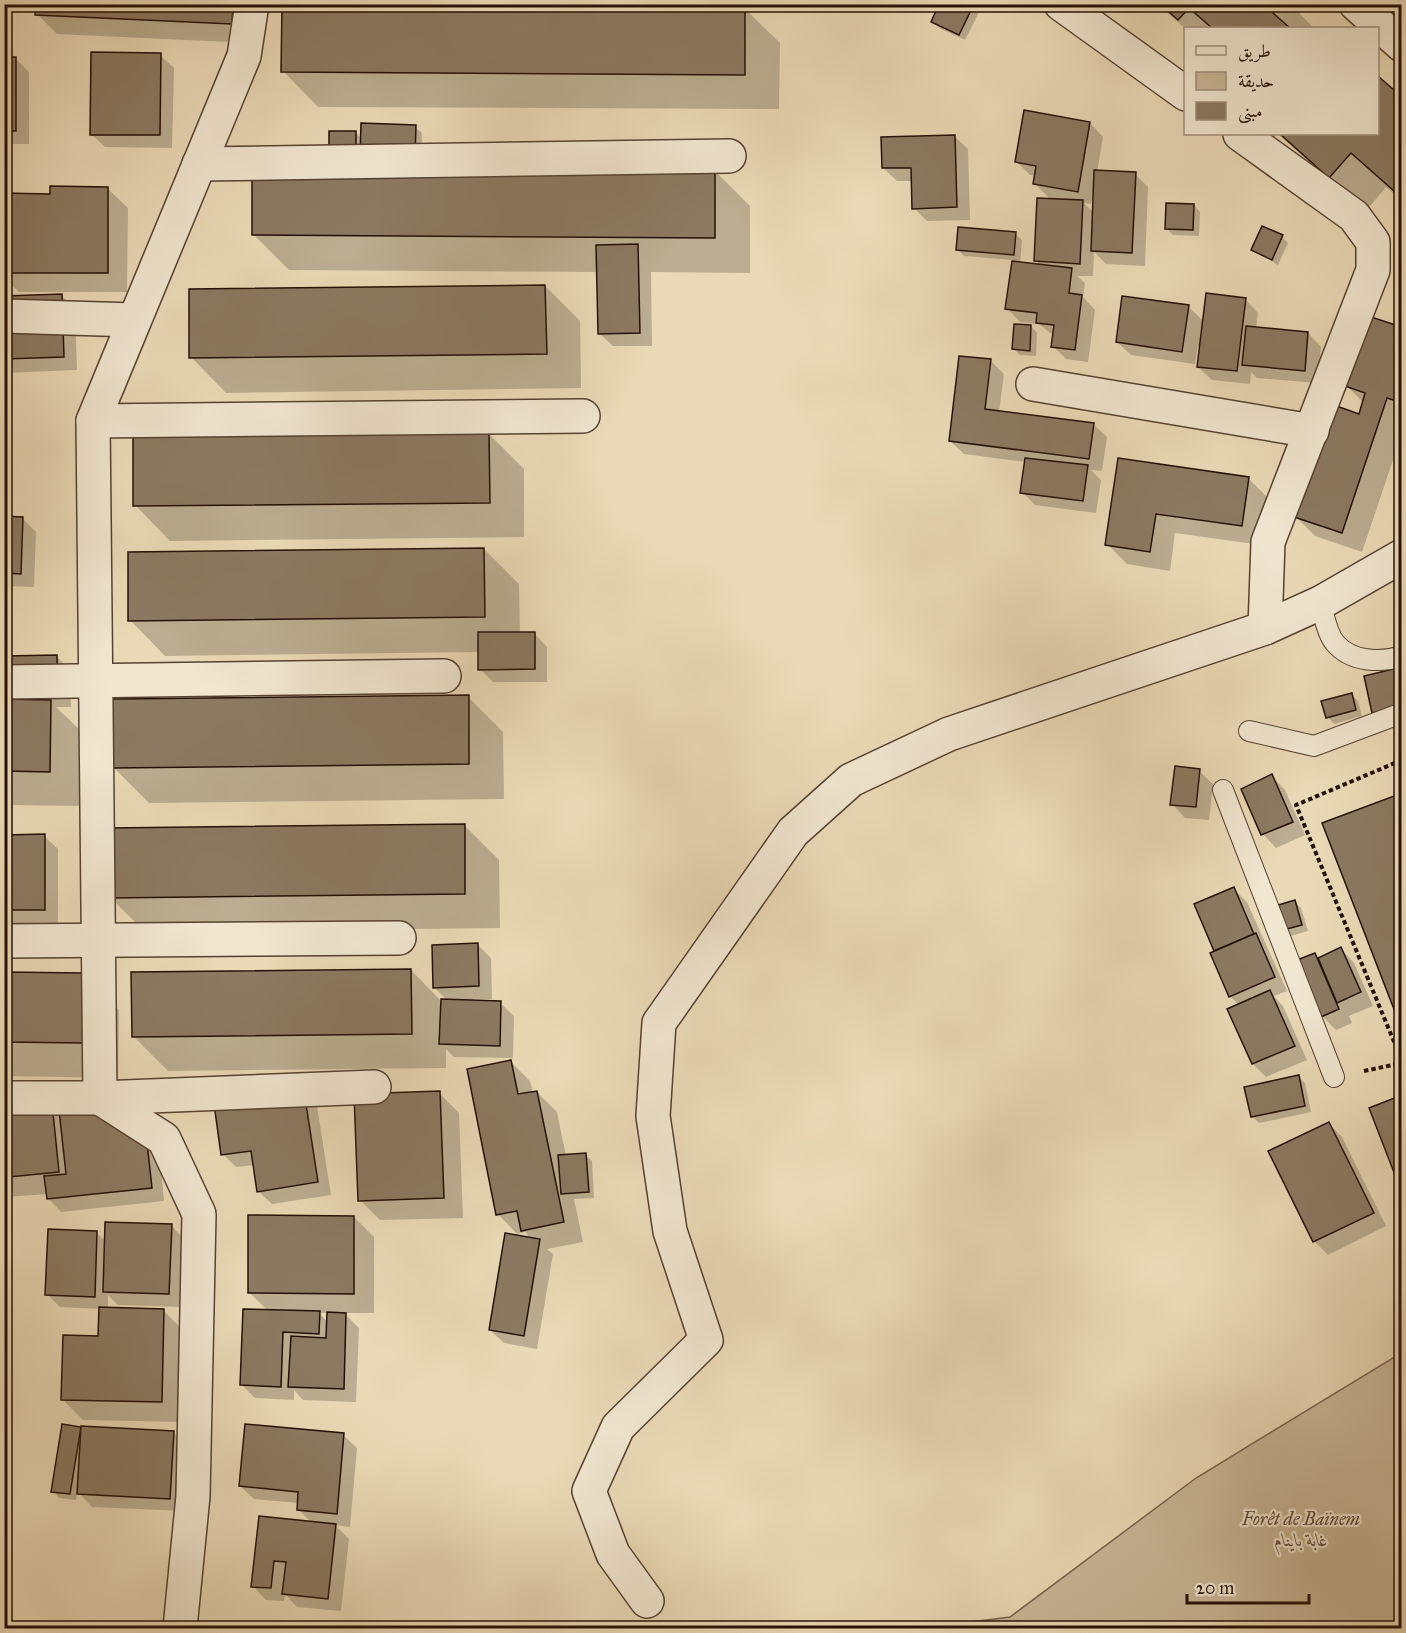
<svg xmlns="http://www.w3.org/2000/svg" width="1406" height="1633" font-family="'IM FELL Great Primer',Amiri,serif">
<rect width="100%" height="100%" fill="#ead9b6"/>
<filter id="stains"><feTurbulence type="fractalNoise" baseFrequency=".00333" numOctaves="4"/><feColorMatrix values="0 0 0 0 .2 0 0 0 0 .09 0 0 0 0 .02 0 0 0 .5 -.17"/></filter>
<radialGradient id="worn" r=".72"><stop offset=".6" stop-color="#630" stop-opacity="0"/><stop offset="1" stop-color="#630" stop-opacity=".3"/></radialGradient>
<polygon fill="#c9b798" stroke="#77644e" stroke-width="1.5" points="1401,1353 1401,1628 923,1628 1010,1617 1196,1478"/>
<g fill="#0003" fill-rule="evenodd">
<polygon points="37,4 253,4 252,43 57,34 37,14"/>
<polygon points="940,4 983,4 965,40 939,28 932,21"/>
<polygon points="1157,4 1290,4 1314,28 1186,29"/>
<polygon points="744,8 780,43 779,109 318,107 283,71"/>
<polygon points="160,55 174,68 172,148 105,147 91,134"/>
<polygon points="4,59 16,59 29,72 29,144 4,144"/>
<polygon points="1378,78 1402,99 1402,201 1386,187 1365,212 1278,134 1378,134"/>
<path d="M1090,123L1103,137L1097,172L1135,174L1148,187L1145,266L1106,264L1094,252L1093,276H1077L1085,283L1083,297L1095,310L1088,362L1066,359L1053,346L1054,336L1039,324L1020,322L1007,308L1013,260L964,256L958,250L1015,234L1022,240L1020,264L1041,266L1036,260L1051,200L1035,184L1036,176L1030,175L1017,162ZM1093,195H1095L1094,213L1084,203L1091,204Z"/>
<polygon points="415,127 422,133 421,164 331,157 355,132 362,139"/>
<polygon points="954,136 968,149 970,220 927,221 914,208 913,181 897,181 883,168"/>
<polygon points="715,171 750,206 750,273 651,272 652,346 613,346 599,333 598,272 289,270 254,235"/>
<polygon points="108,189 128,208 127,292 19,292 4,278 4,195 52,195"/>
<polygon points="1194,205 1200,212 1199,236 1173,235 1166,228"/>
<polygon points="1282,237 1288,243 1278,265 1253,249"/>
<polygon points="545,286 580,321 581,388 226,393 191,357"/>
<polygon points="62,296 75,309 77,370 4,373 4,298"/>
<polygon points="1245,299 1258,313 1256,328 1308,333 1321,347 1317,383 1257,378 1251,372 1250,384 1212,380 1198,367 1201,346 1198,346 1195,364 1131,355 1117,342 1189,307 1204,322"/>
<polygon points="1031,326 1037,333 1036,356 1020,355 1014,349"/>
<polygon points="1402,329 1402,433 1362,552 1315,536 1295,516 1360,416 1364,403 1347,386"/>
<polygon points="991,361 1004,374 999,412 1093,424 1107,437 1102,471 1091,470 1101,480 1096,513 1035,505 1022,492 1026,462 964,454 950,441"/>
<polygon points="489,434 524,469 524,537 170,541 135,505"/>
<polygon points="1119,460 1248,478 1268,498 1261,545 1175,533 1170,571 1127,564 1107,544"/>
<polygon points="4,518 22,518 36,532 34,587 4,586"/>
<polygon points="484,549 519,584 520,633 534,633 547,647 547,682 493,682 480,669 480,652 165,656 130,620"/>
<polygon points="56,656 70,670 71,707 56,707 86,736 85,806 4,805 4,667"/>
<polygon points="1352,695 1358,701 1362,716 1334,724 1328,717"/>
<polygon points="468,697 503,732 504,799 149,803 114,768"/>
<polygon points="1199,771 1213,784 1209,820 1185,818 1172,804"/>
<polygon points="1272,776 1285,790 1305,835 1276,848 1263,834"/>
<polygon points="464,825 499,860 500,928 145,932 110,897"/>
<polygon points="4,836 44,836 58,849 58,923 4,923"/>
<polygon points="1234,889 1247,902 1287,991 1274,996 1283,1006 1307,1060 1266,1077 1253,1064 1239,1005 1230,996 1216,951 1196,905"/>
<polygon points="1295,902 1301,908 1308,931 1291,936 1284,929"/>
<polygon points="478,945 491,958 492,999 474,999 474,1002 500,1003 514,1016 513,1058 454,1057 446,1049 446,1068 168,1071 133,1036 411,970 441,1001 448,1001 434,987"/>
<polygon points="1341,949 1354,963 1373,1006 1349,1016 1352,1023 1336,1030 1323,1017 1299,961 1314,955 1319,959"/>
<polygon points="4,973 84,974 119,1010 118,1078 4,1076"/>
<polygon points="510,1061 530,1081 533,1093 537,1092 557,1112 566,1156 585,1155 592,1161 594,1198 574,1199 583,1242 547,1249 553,1254 537,1349 504,1343 490,1330 532,1240 525,1232 517,1234 498,1214"/>
<polygon points="1298,1077 1305,1083 1311,1112 1259,1123 1252,1116"/>
<polygon points="4,1088 158,1139 164,1201 61,1212 48,1198 48,1194 4,1197"/>
<polygon points="439,1093 459,1113 463,1218 380,1220 360,1200"/>
<polygon points="215,1105 317,1106 331,1195 272,1204 258,1191 255,1165 236,1167 223,1154"/>
<polygon points="1329,1124 1342,1137 1386,1226 1328,1255 1314,1241"/>
<path d="M354,1217L374,1237V1313H344L359,1328L356,1402L303,1400L294,1390V1400L255,1398L242,1385L269,1312L250,1293ZM319,1313H329L328,1322Z"/>
<polygon points="171,1225 184,1239 182,1307 118,1305 108,1295 108,1309 163,1310 183,1330 181,1422 83,1420 63,1400 99,1338 100,1309 60,1307 47,1294 96,1232 106,1242"/>
<polygon points="80,1428 82,1430 173,1432 186,1445 183,1511 92,1507 77,1491 76,1500 59,1498 53,1491"/>
<polygon points="343,1435 357,1448 350,1527 335,1525 349,1539 341,1611 297,1607 285,1594 284,1601 266,1600 253,1586 260,1518 312,1523 298,1509 299,1503 254,1499 240,1486"/>
</g>
<g fill="#8b7961" stroke="#251005" stroke-width="1.5">
<polygon points="36,4 233,4 232,24 35,15"/>
<polygon points="282,4 745,6 745,75 281,72"/>
<polygon points="939,4 974,4 959,35 931,22"/>
<polygon points="1160,4 1281,4 1273,13 1290,28 1212,28 1189,8 1178,20"/>
<polygon points="91,52 161,53 160,135 90,135"/>
<rect x="4" y="57" width="12" height="74"/>
<polygon points="1378,76 1402,97 1402,198 1351,153 1329,178 1280,134 1378,134"/>
<polygon points="1024,110 1090,122 1078,192 1033,184 1036,166 1015,162"/>
<polygon points="361,123 416,125 415,158 360,156"/>
<rect x="329" y="131" width="27" height="27"/>
<polygon points="955,135 957,207 912,209 911,168 882,168 881,137"/>
<polygon points="252,168 715,170 715,238 252,235"/>
<polygon points="1094,170 1136,172 1132,253 1091,251"/>
<polygon points="50,186 108,187 108,273 4,273 4,193 50,194"/>
<polygon points="1037,198 1083,200 1080,264 1034,261"/>
<polygon points="1166,203 1194,204 1193,230 1165,229"/>
<polygon points="1262,226 1283,235 1272,260 1251,250"/>
<polygon points="958,227 1016,232 1014,255 956,250"/>
<polygon points="638,244 640,333 598,334 596,245"/>
<polygon points="1012,261 1072,268 1069,293 1082,295 1075,350 1051,347 1054,325 1036,323 1037,313 1005,309"/>
<polygon points="545,285 547,354 189,358 189,289"/>
<polygon points="1206,293 1246,298 1237,371 1197,367"/>
<polygon points="62,294 64,357 4,359 4,296"/>
<polygon points="1122,296 1189,305 1182,352 1116,342"/>
<polygon points="1368,316 1402,327 1402,403 1387,398 1342,533 1294,517 1331,404 1359,414 1365,393 1345,386"/>
<polygon points="1014,324 1031,325 1030,351 1012,349"/>
<polygon points="1246,326 1308,332 1305,371 1242,365"/>
<polygon points="959,356 991,359 985,409 1094,423 1089,459 949,441"/>
<polygon points="489,433 490,503 133,506 133,437"/>
<polygon points="1025,458 1088,465 1083,501 1020,493"/>
<polygon points="1118,458 1249,477 1242,526 1156,514 1150,552 1105,545"/>
<polygon points="4,516 23,517 21,574 4,573"/>
<polygon points="484,548 485,617 128,621 128,552"/>
<polygon points="478,632 535,632 535,669 478,670"/>
<polygon points="57,655 58,694 5,695 4,656"/>
<polygon points="1402,667 1402,706 1372,713 1364,676"/>
<polygon points="1352,693 1356,710 1326,718 1321,701"/>
<polygon points="469,695 469,764 113,768 112,699"/>
<polygon points="4,699 51,700 50,772 4,771"/>
<polygon points="1175,766 1200,769 1196,807 1170,805"/>
<polygon points="1272,774 1293,822 1261,835 1241,789"/>
<polygon points="1402,793 1402,1030 1322,823"/>
<polygon points="465,824 465,894 109,898 108,828"/>
<polygon points="45,834 45,910 4,910 4,835"/>
<polygon points="1234,887 1254,934 1214,951 1194,904"/>
<polygon points="1295,900 1302,925 1283,930 1275,906"/>
<polygon points="1256,933 1275,977 1229,997 1210,953"/>
<polygon points="478,943 479,986 433,988 432,945"/>
<polygon points="1341,947 1361,992 1337,1003 1318,958"/>
<polygon points="1315,953 1339,1009 1321,1017 1297,960"/>
<polygon points="411,969 412,1034 132,1037 131,972"/>
<polygon points="4,972 84,973 83,1043 4,1042"/>
<polygon points="1270,990 1295,1046 1252,1064 1227,1009"/>
<polygon points="441,999 501,1001 500,1046 439,1044"/>
<polygon points="511,1060 518,1094 537,1091 564,1222 521,1231 517,1211 496,1215 467,1069"/>
<polygon points="1299,1075 1305,1106 1251,1117 1244,1087"/>
<polygon points="4,1087 53,1113 59,1172 9,1177 8,1174 4,1175"/>
<polygon points="304,1091 318,1182 257,1192 251,1151 221,1155 214,1104"/>
<polygon points="440,1091 444,1198 358,1201 354,1094"/>
<polygon points="1402,1095 1402,1193 1369,1108"/>
<polygon points="121,1104 145,1124 152,1188 47,1199 44,1176 66,1174 59,1110"/>
<polygon points="1329,1122 1374,1213 1313,1242 1268,1151"/>
<polygon points="586,1153 589,1192 561,1194 558,1155"/>
<polygon points="248,1215 354,1216 354,1294 248,1293"/>
<polygon points="105,1222 172,1224 169,1294 103,1292"/>
<polygon points="48,1229 97,1231 95,1297 45,1295"/>
<polygon points="505,1233 540,1239 524,1336 489,1330"/>
<polygon points="99,1307 164,1309 162,1402 61,1400 63,1335 98,1336"/>
<polygon points="243,1309 320,1311 319,1334 283,1332 281,1387 240,1385"/>
<polygon points="327,1312 346,1313 344,1389 288,1387 291,1336 326,1338"/>
<polygon points="62,1424 81,1427 70,1494 51,1492"/>
<polygon points="245,1424 344,1433 337,1514 297,1510 298,1492 239,1486"/>
<polygon points="81,1426 174,1431 170,1499 77,1494"/>
<polygon points="259,1516 336,1524 328,1599 282,1594 286,1562 274,1561 271,1588 251,1587"/>
</g>
<g fill="none" stroke-linecap="round" stroke-linejoin="round">
<defs>
<g id="lane">
<path d="M1320,603C1324,614 1327,634 1335,643C1351,662 1380,663 1402,656"/>
<polyline points="1249,731 1314,746 1402,713"/>
<polyline points="1223,790 1334,1077"/>
</g>
<g id="street">
<polyline points="1061,4 1186,94"/>
<polyline points="1356,4 1402,45"/>
<polyline points="1240,134 1354,216 1373,242 1373,270 1268,542 1265,628"/>
<polyline points="199,164 729,156"/>
<polyline points="4,316 134,320"/>
<polyline points="1033,384 1312,431"/>
<polyline points="93,421 583,416"/>
<polyline points="4,682 444,676"/>
<polyline points="4,941 399,938"/>
<polyline points="4,1098 100,1098 374,1087"/>
<polyline points="647,1601 613,1554 589,1491 618,1427 706,1340 670,1231 653,1116 659,1023 793,832 851,780 949,734 1265,628 1320,603 1402,556"/>
<polyline points="180,1628 193,1496 199,1214 164,1139 100,1098 93,421 244,56 252,4"/>
</g>
</defs>
<use href="#lane" stroke="#564231" stroke-width="22"/>
<use href="#street" stroke="#564231" stroke-width="36"/>
<g stroke="#251005" stroke-width="4" stroke-dasharray="4.5 3" stroke-linecap="butt">
<polyline points="1402,760 1296,805 1402,1061"/>
<polyline points="1364,1071 1402,1063"/>
</g>
<use href="#lane" stroke="#f1e6d0" stroke-width="20"/>
<use href="#street" stroke="#f1e6d0" stroke-width="33"/>
</g>
<g text-anchor="middle" stroke-width="4.5" stroke-linejoin="round" paint-order="stroke">
<g font-size="18" font-style="italic" fill="#5e4a38" stroke="#f1e6d0">
<text x="1301" y="1525">Forêt de Baïnem<tspan x="1301" dy="21">غابة باينام</tspan></text>
</g>
</g>
<rect width="1406" height="1633" fill="none" stroke="#ead9b6" stroke-width="24"/>
<rect x="6" y="6" width="1394" height="1621" fill="none" stroke="#251005" stroke-width="3"/>
<rect x="12" y="12" width="1382" height="1609" fill="none" stroke="#251005" stroke-width="1.5"/>
<rect x="1184" y="27" width="195" height="108" fill="#f1e6d0" stroke="#9f907f" stroke-width="1.5"/>
<rect x="1196" y="46" width="30" height="9" fill="#f1e6d0" stroke="#9f907f" stroke-width="1.5"/>
<text x="1238" y="57" font-size="18" fill="#251005">طريق</text>
<rect x="1196" y="72" width="30" height="18" fill="#c9b798" stroke="#9f907f" stroke-width="1.5"/>
<text x="1238" y="87" font-size="18" fill="#251005">حديقة</text>
<rect x="1196" y="102" width="30" height="18" fill="#8b7961" stroke="#9f907f" stroke-width="1.5"/>
<text x="1238" y="117" font-size="18" fill="#251005">مبنى</text>
<path d="M1187 1594v9h122v-9" fill="none" stroke="#251005" stroke-width="3"/>
<text x="1196" y="1594" font-size="18" fill="#251005" stroke="#f1e6d0" stroke-width="4.5" paint-order="stroke">20 m</text>
<rect width="100%" height="100%" filter="url(#stains)"/>
<rect width="100%" height="100%" fill="url(#worn)"/>
</svg>
